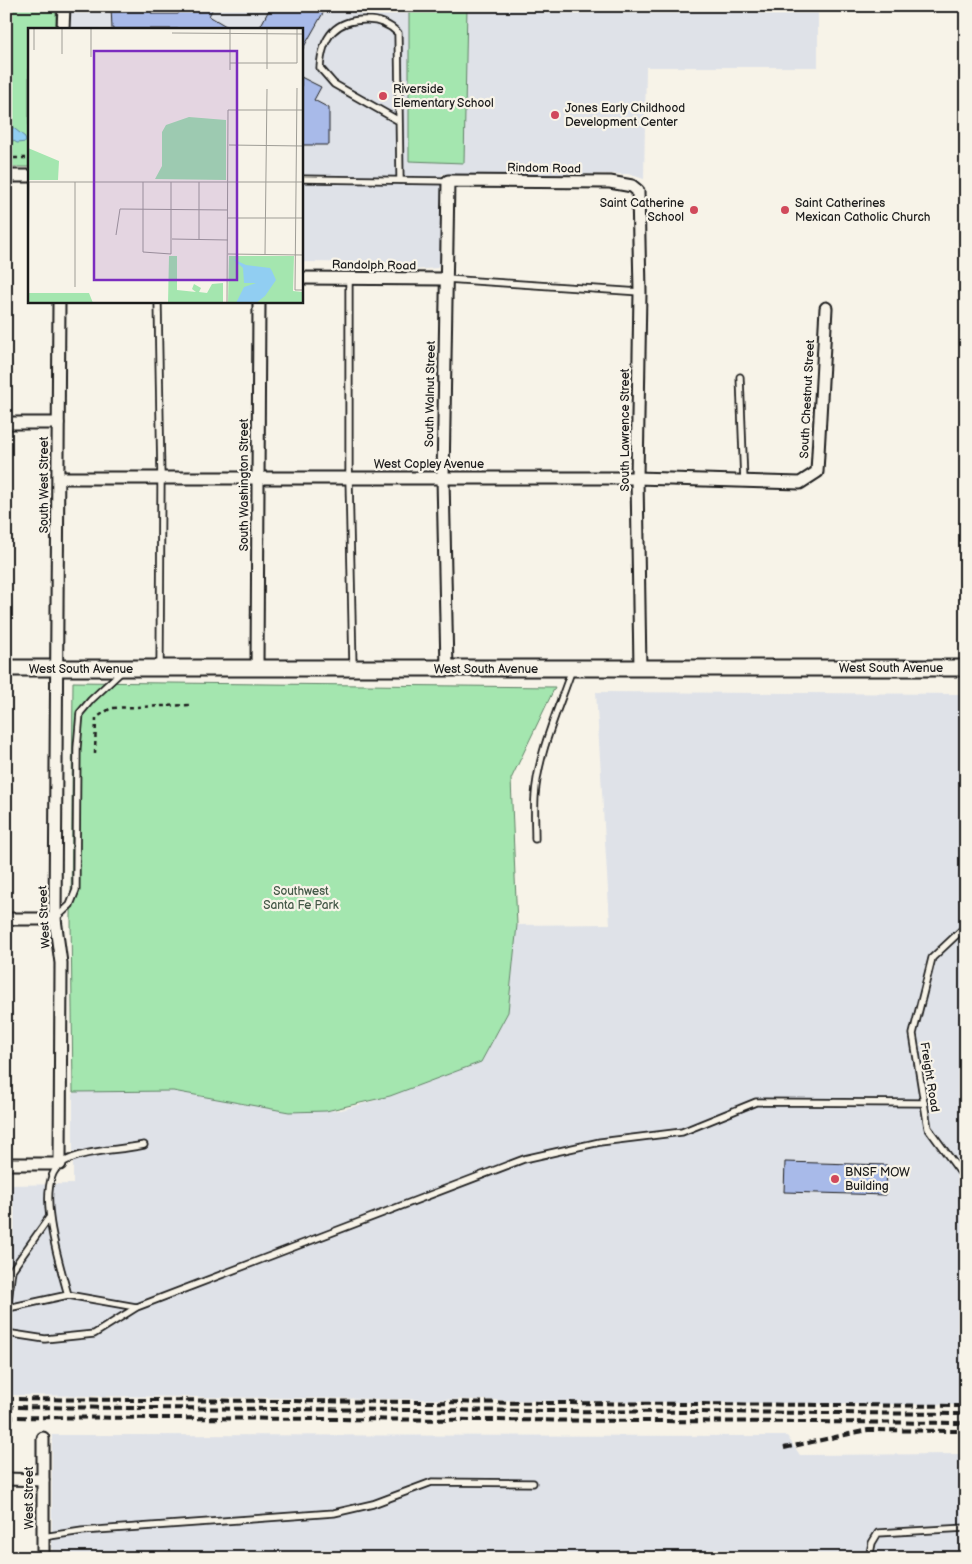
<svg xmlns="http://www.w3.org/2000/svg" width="972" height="1564" font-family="'Balsamiq Sans',sans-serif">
<rect width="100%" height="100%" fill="#f7f3e8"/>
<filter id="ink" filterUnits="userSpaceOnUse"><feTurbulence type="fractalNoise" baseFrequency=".02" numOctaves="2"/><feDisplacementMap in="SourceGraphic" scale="10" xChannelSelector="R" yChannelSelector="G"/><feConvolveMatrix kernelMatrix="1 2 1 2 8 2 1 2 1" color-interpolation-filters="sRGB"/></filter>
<g filter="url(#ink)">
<g fill="#dfe2e8">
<polygon points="70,6 818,6 818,67 646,67 644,179 628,174 442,174 441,260 437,268 412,270 405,263 301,262 301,29 70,29"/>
<polygon points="596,692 966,694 966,1405 6,1395 6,1185 73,1184 73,1092 173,1091 289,1112 341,1110 390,1096 481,1062 508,1012 517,925 610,924"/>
<polygon points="52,1435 787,1436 800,1455 966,1454 966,1558 52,1558"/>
</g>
<g fill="#a4e6af" stroke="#608166">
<polygon points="6,6 56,6 56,29 29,29 29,167 6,167"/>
<polygon points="409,6 467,6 464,163 409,161"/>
<polygon points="73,682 555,687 511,779 517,925 508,1012 481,1062 390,1096 326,1111 289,1112 173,1091 73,1092 71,918"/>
</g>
<polygon fill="#91cef2" stroke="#62879c" points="6,122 25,137 26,142 17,143 6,136"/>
<g fill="#a8bae9" stroke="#1c1c1c">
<polygon points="111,6 151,6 152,14 178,14 183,6 214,6 209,16 231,29 112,29"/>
<polygon points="271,6 327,6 301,52 301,29 259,29"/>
<polygon points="301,77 321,87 314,100 329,108 329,145 302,145"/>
<polygon points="785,1162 887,1165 886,1195 784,1192"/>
</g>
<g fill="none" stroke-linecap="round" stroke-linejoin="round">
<defs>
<g id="service">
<path d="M399,121L334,84L320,68C322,37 335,19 367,20C379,20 389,24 398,33L400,180"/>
<polyline points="301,179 448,181"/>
<polyline points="349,278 349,478 353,667"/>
<polyline points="446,279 640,292"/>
<polyline points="158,301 161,479 160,667"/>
<polyline points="740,377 744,482"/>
<path d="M535,839C535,825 534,810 535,796C538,753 558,710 572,669"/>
<polyline points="56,918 70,905 76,890 77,748 80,713 91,700 121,672"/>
<polyline points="966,926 932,958 913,1034 928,1128 961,1173 966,1177"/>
<path d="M68,1295C61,1268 32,1182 62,1163C85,1149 117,1151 144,1145"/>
<polyline points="8,1308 68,1295 136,1307"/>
<polyline points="7,1309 12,1270 48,1219"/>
<polyline points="6,1333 45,1339 94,1334 137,1307 524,1159 600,1142 682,1132 756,1102 924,1103"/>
<polyline points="43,1537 82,1531 334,1513 373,1504 432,1482 533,1483"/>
<polyline points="869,1558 872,1543 878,1533 966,1528"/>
</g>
<g id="minor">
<polyline points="63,29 64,6"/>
<polyline points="6,176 29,176"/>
<polyline points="301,278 446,279"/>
<polyline points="6,423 58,423"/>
<polyline points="59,478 637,478 800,483 817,472 826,308"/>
<polyline points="447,668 443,478 448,181 610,182 632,186 638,191 640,292 637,478 640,669"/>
<polyline points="257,669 259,301"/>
<polyline points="6,919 55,919"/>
<polyline points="6,1164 60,1164 61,963 55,919 59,301"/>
<polyline points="6,1479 43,1480"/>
<polyline points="43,1558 43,1438"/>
</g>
<polyline id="secondary" points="6,668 966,668"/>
</defs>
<use href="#service" stroke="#1c1c1c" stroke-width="9"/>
<use href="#minor" stroke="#1c1c1c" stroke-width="15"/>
<use href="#secondary" stroke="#1c1c1c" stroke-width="19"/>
<g stroke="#1c1c1c" stroke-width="2.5" stroke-dasharray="4 4" stroke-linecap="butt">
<polyline points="6,158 29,158"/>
<polyline points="95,754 96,718 111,708 189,705"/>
</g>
<use href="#service" stroke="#f7f3e8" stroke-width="5.5"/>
<use href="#minor" stroke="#f7f3e8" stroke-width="11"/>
<use href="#secondary" stroke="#f7f3e8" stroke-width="15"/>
<g stroke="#1c1c1c" stroke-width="4" stroke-dasharray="8 4" stroke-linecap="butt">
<polyline points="6,1399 966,1406"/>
<polyline points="6,1407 966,1414"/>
<polyline points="6,1417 966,1423"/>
<polyline points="784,1448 868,1430 957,1431"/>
</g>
</g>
</g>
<g fill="#d1495b" stroke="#f7f3e8" stroke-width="2">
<circle cx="383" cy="96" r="5"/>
<circle cx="555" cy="115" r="5"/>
<circle cx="694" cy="210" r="5"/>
<circle cx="785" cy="210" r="5"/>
<circle cx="835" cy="1179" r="5"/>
</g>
<g text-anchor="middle" stroke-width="4.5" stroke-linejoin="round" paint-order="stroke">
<g font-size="12" fill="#1c1c1c" stroke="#f7f3e8" text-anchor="start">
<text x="393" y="93">Riverside<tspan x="393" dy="14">Elementary School</tspan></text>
<text x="565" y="112">Jones Early Childhood<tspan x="565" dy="14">Development Center</tspan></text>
<text x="684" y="207" text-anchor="end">Saint Catherine<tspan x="684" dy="14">School</tspan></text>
<text x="795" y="207">Saint Catherines<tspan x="795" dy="14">Mexican Catholic Church</tspan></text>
<text x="845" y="1176">BNSF MOW<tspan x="845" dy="14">Building</tspan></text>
</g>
<g font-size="12" fill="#1c1c1c" stroke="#f7f3e8">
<text transform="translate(544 168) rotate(1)" y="4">Rindom Road</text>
<text transform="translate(374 265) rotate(1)" y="4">Randolph Road</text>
<text transform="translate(430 394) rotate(-89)" y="4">South Walnut Street</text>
<text transform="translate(807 399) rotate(-87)" y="4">South Chestnut Street</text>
<text transform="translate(625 430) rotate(-90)" y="4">South Lawrence Street</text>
<text x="429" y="468">West Copley Avenue</text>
<text transform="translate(44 485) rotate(-90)" y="4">South West Street</text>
<text transform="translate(244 485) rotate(-90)" y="4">South Washington Street</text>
<text x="891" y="672">West South Avenue</text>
<text x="81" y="673">West South Avenue</text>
<text x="486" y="673">West South Avenue</text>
<text transform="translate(44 917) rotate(-93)" y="4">West Street</text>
<text transform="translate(930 1077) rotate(81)" y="4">Freight Road</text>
<text transform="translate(29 1498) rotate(-90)" y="4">West Street</text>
</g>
<g font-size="12" fill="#455948" stroke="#f7f3e8">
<text x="301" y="895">Southwest<tspan x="301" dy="14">Santa Fe Park</tspan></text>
</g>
</g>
<g transform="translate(28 28)">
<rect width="275" height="275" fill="#f7f3e8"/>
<path d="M161,89L198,92V152L127,151L134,138V104L138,97ZM0,120L31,133L30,152H0ZM141,228H149V262L168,264L164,261L166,256L173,260L171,264L179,265L184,256L195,255V275H140ZM201,228H266L265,263L275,264V275H200ZM0,265H61L65,275H0Z" fill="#a4e6af"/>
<path d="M205,231L218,237L242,240L244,243L248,252L237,268L228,275H208L216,259L228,255H216L215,240Z" fill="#91cef2"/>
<path fill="none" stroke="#9f9d96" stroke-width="1" d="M144,5L275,6M6,22V0M34,26V0M63,29V0M202,35H269V0M239,41V0M202,42V0M269,60L267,262H275M201,117L275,118M0,154H275M115,154V224L143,226V154M200,190H275M88,207L92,181L200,182M144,211L200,212M171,211V154M200,226L275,227M237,226L239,61M0,254L1,154M47,259V154M199,275L200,82H275"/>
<path fill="#7b2cbf" fill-opacity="0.15" stroke="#7b2cbf" stroke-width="2.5" d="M66,23H209V252H66Z"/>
<rect width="275" height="275" fill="none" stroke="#1c1c1c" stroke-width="2.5"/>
</g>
<rect width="972" height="1564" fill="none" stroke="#f7f3e8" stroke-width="25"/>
<rect x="12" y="12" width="947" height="1539" fill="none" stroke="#1c1c1c" stroke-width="2" filter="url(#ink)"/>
</svg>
